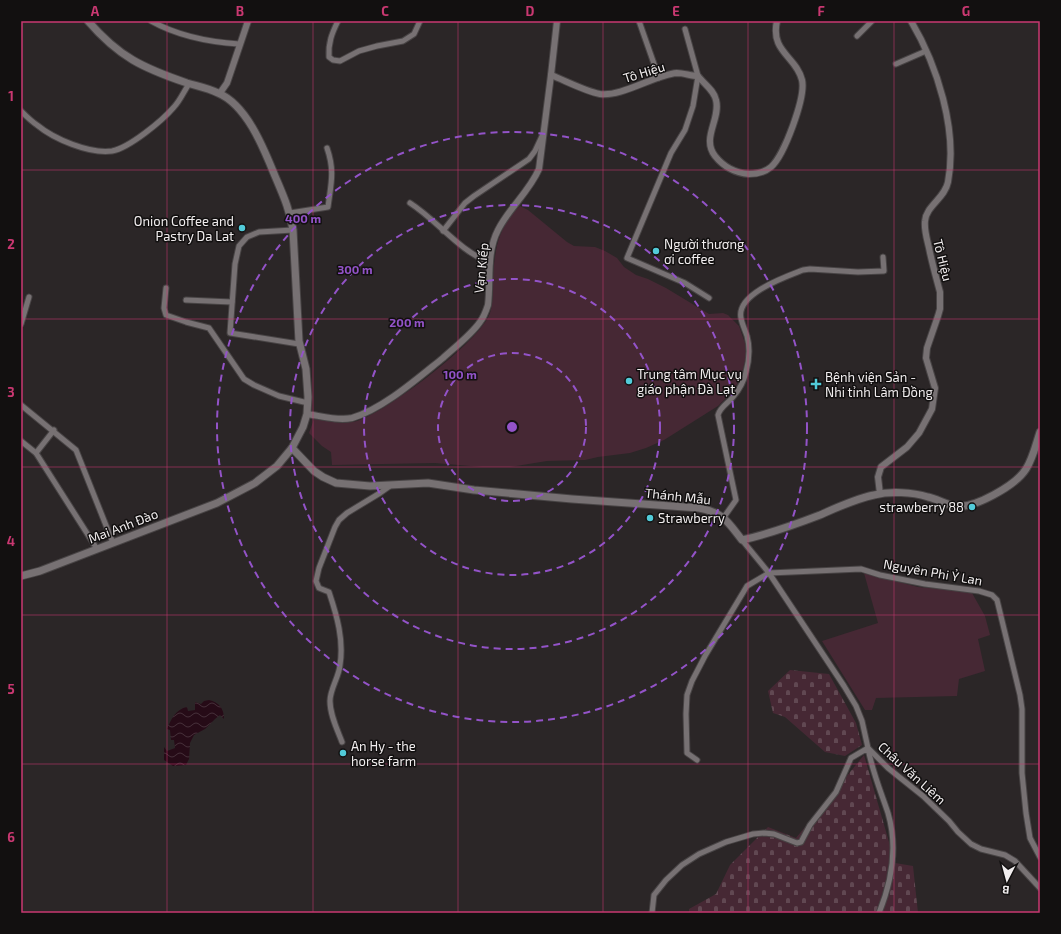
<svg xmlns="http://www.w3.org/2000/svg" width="1061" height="934" font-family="'Exo 2',sans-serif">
<defs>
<pattern id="cemetery-stones" width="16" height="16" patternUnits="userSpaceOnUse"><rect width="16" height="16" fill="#462834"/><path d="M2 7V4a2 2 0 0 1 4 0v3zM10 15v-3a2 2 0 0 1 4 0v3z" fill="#614852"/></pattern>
<pattern id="water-waves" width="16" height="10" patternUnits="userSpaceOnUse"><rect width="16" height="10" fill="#260b17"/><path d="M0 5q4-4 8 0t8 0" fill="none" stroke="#462f39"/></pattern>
</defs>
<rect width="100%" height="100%" fill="#2b2627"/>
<g fill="url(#cemetery-stones)">
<polygon points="790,670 829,674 856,723 862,745 845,756 825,752 785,717 773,713 768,691"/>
<polygon points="864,755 895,863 913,866 918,913 689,913 689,909 716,894 730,865 768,827 796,838"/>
</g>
<g fill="#462834">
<path d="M520,206L528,210L567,242L574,246L595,247L605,251L617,258L624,267L636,275L648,279L666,288L709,314L723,313L728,315L739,326L745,343L746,356L743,369L741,377L733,391L718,406L664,440L646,448L630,453L598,457L585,460L547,461L510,467H482L435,463L332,465L331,452L322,446L309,433L314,419C328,421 343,425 357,421C386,412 480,342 490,313C493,303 493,292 493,280C494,258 496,236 510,217C513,213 516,209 520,206Z"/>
<polygon points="864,573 918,587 953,590 972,593 985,616 990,635 978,639 985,671 959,679 957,696 876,698 872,710 865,710 822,641 878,623"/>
</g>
<path fill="url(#water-waves)" d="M209,700C219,702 224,709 224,719L220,715L215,719L205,729L194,735L190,743L189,759L186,765L173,766L164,760V747L167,751L175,748L174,740H171L170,730L167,729C171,719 176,709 187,707L188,711L195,710V702L201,704L204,701Z"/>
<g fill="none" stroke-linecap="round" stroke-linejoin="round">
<defs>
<g id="minor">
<path d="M151,21C178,36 208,42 239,44"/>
<path d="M338,21C332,33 328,43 329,57L333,60L340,61L359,51L377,46L403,41L414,34L420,21"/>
<polyline points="639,21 659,78"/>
<polyline points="685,29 698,76 693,106 685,130 671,153 627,258 685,283 709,298"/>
<polyline points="857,36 872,21"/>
<polyline points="896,64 926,51"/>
<path d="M21,111C26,116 31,121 37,125C54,139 89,154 112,151C129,148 162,121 174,107C180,101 184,91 189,84"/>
<path d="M410,203C438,221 458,250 490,263"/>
<path d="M290,213L328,207C331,184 335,171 327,148"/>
<polyline points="293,230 259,232 247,237 239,246 235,264 230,333 299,344"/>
<polyline points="443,231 465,203 474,196 529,159 535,151 543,134"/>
<polyline points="166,288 164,308 166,315 186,322 209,328 244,379 254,385 279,396 308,403"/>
<polyline points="186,300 232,302"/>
<polyline points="21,324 29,297"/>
<polyline points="21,405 76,450 113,543"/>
<polyline points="21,441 36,453 97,549"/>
<polyline points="36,453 54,430"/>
<path d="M724,517L736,500L718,415C720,407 728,403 733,397C739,390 744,381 746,372C749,361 750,347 747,336C745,330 742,324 741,318C736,294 785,277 803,270L810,269L858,272L884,271L883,257"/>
<polyline points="742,540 769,573 844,686 856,706 862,721 868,748 888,768 923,796 949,821 958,832 971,844 981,849 1005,855 1015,861 1040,888"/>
<path d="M342,742C337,729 330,715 330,701C330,689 339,677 340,665C344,640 337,616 329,592L319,588L316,581L319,568L335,527L339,520L347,513L380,493L390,486"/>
<polyline points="697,760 687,753 686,714 687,695 692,681 705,656 747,586 769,573 861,569 880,575 925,584 979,591 992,595 997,600 1020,695 1022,709 1022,773 1026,813 1030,838 1040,857"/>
<path d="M652,913L654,895L666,880L682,865L699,854L726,842L753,834L764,833L774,834L797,843L801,842L810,825L836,792L851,758L868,748C872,771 881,792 888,813C898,847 892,881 879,913"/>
</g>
<g id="tertiary">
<path d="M551,75C566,81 585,91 600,94C622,97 654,75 677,73C684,73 691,76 698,76C704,84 714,90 716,100C721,119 701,138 715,156C723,166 735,173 749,174C757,174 765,172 771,167C784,156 806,97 802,80C796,56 770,52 777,21"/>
<polyline points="220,93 227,83 248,21"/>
<path d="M307,414C321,416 338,421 352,418C383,409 418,378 443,358C455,347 471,335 480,322C484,317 486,311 488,305C491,281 486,253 498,230C509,208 529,192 539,169L551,75L557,21"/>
<path d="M880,494L878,477L881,467L907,447L919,433L932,409L935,388L926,358L927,348L938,316L940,309V292C936,277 932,263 929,248C927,239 924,230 925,221C926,206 945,198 948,182C958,130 937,65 911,21"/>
</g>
<g id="secondary">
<path d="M292,448L314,471L323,477L336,483L370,486L428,483L474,490L572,499L699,508C724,513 727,521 742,540C769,534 794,525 820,515C838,507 855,499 874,495C890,491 912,492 928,497C937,499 945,504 954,506C973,510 1016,485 1026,469C1033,458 1036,444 1040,432"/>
<path d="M21,576L40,571L217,503L255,483L277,466L292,448L303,427L307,414L308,397L306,369L299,341L293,230C290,210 283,195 275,176C264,149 247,105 218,93C208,88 197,86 187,83C143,68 119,57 88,21"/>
</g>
</defs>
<use href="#minor" stroke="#484445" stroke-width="7"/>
<use href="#tertiary" stroke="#484445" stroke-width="8"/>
<use href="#secondary" stroke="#484445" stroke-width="9"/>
<use href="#minor" stroke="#777173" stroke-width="5"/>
<use href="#tertiary" stroke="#777173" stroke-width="6"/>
<use href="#secondary" stroke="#777173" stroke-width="7"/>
</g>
<path fill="none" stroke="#c93871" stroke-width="1" stroke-opacity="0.55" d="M167,21V913M313,21V913M458,21V913M603,21V913M748,21V913M894,21V913M21,170H1040M21,319H1040M21,467H1040M21,615H1040M21,764H1040"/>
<g fill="none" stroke="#9353c8" stroke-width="2" stroke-dasharray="7 5">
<circle cx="512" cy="427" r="74"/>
<circle cx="512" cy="427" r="148"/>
<circle cx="512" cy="427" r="222"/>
<circle cx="512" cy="427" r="295"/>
</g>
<g fill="#52cbd9" stroke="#121010" stroke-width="1.5">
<circle cx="242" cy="228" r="4"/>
<circle cx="656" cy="251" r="4"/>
<circle cx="629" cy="381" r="4"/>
<path d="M814 378h4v4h4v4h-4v4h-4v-4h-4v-4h4z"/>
<circle cx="972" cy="507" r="4"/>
<circle cx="650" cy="518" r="4"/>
<circle cx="343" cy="753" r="4"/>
</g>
<g text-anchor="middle" stroke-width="3" stroke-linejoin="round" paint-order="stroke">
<g font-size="13" fill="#f1edee" stroke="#121010">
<text transform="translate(644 72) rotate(-17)" y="5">Tô Hiệu</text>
<text transform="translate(943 260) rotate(76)" y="5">Tô Hiệu</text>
<text transform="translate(481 268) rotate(-84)" y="5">Vạn Kiếp</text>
<text transform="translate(678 496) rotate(6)" y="5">Thánh Mẫu</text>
<text transform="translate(123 526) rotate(-21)" y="5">Mai Anh Đào</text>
<text transform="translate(933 572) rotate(10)" y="5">Nguyên Phi Ỷ Lan</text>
<text transform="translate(912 773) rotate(42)" y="5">Châu Văn Liêm</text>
</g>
<g font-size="13" fill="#f1edee" stroke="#121010" text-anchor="start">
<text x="234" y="226" text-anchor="end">Onion Coffee and<tspan x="234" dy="15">Pastry Da Lat</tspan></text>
<text x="664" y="249">Người thương<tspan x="664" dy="15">ơi coffee</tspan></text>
<text x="637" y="379">Trung tâm Mục vụ<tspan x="637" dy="15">giáo phận Đà Lạt</tspan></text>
<text x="825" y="382">Bệnh viện Sản -<tspan x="825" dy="15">Nhi tỉnh Lâm Đồng</tspan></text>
<text x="964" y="512" text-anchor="end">strawberry 88</text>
<text x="658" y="523">Strawberry</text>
<text x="351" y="751">An Hy - the<tspan x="351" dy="15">horse farm</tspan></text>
</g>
</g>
<circle cx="512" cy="427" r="6" fill="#9353c8" stroke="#121010" stroke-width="2"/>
<g font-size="12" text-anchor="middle" font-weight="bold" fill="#9353c8" stroke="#121010" stroke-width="3" stroke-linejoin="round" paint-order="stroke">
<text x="303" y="223">400 m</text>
<text x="355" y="274">300 m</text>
<text x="407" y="327">200 m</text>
<text x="460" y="379">100 m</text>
</g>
<rect width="1061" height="934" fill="none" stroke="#121010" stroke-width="44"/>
<g transform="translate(1007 880) rotate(186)" stroke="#121010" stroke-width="3" paint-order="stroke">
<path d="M0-3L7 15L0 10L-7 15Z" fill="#f1edee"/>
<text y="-6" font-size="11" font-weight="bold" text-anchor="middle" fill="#f1edee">B</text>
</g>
<rect x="22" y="22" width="1017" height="890" fill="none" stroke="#c93871" stroke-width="1.5"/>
<g font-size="13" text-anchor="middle" font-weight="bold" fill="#c93871">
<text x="95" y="16">A</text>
<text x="240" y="16">B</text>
<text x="385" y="16">C</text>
<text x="530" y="16">D</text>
<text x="676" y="16">E</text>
<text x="821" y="16">F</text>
<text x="966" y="16">G</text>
<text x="11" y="101">1</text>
<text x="11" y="249">2</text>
<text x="11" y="397">3</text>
<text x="11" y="546">4</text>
<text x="11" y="694">5</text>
<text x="11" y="842">6</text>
</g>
</svg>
